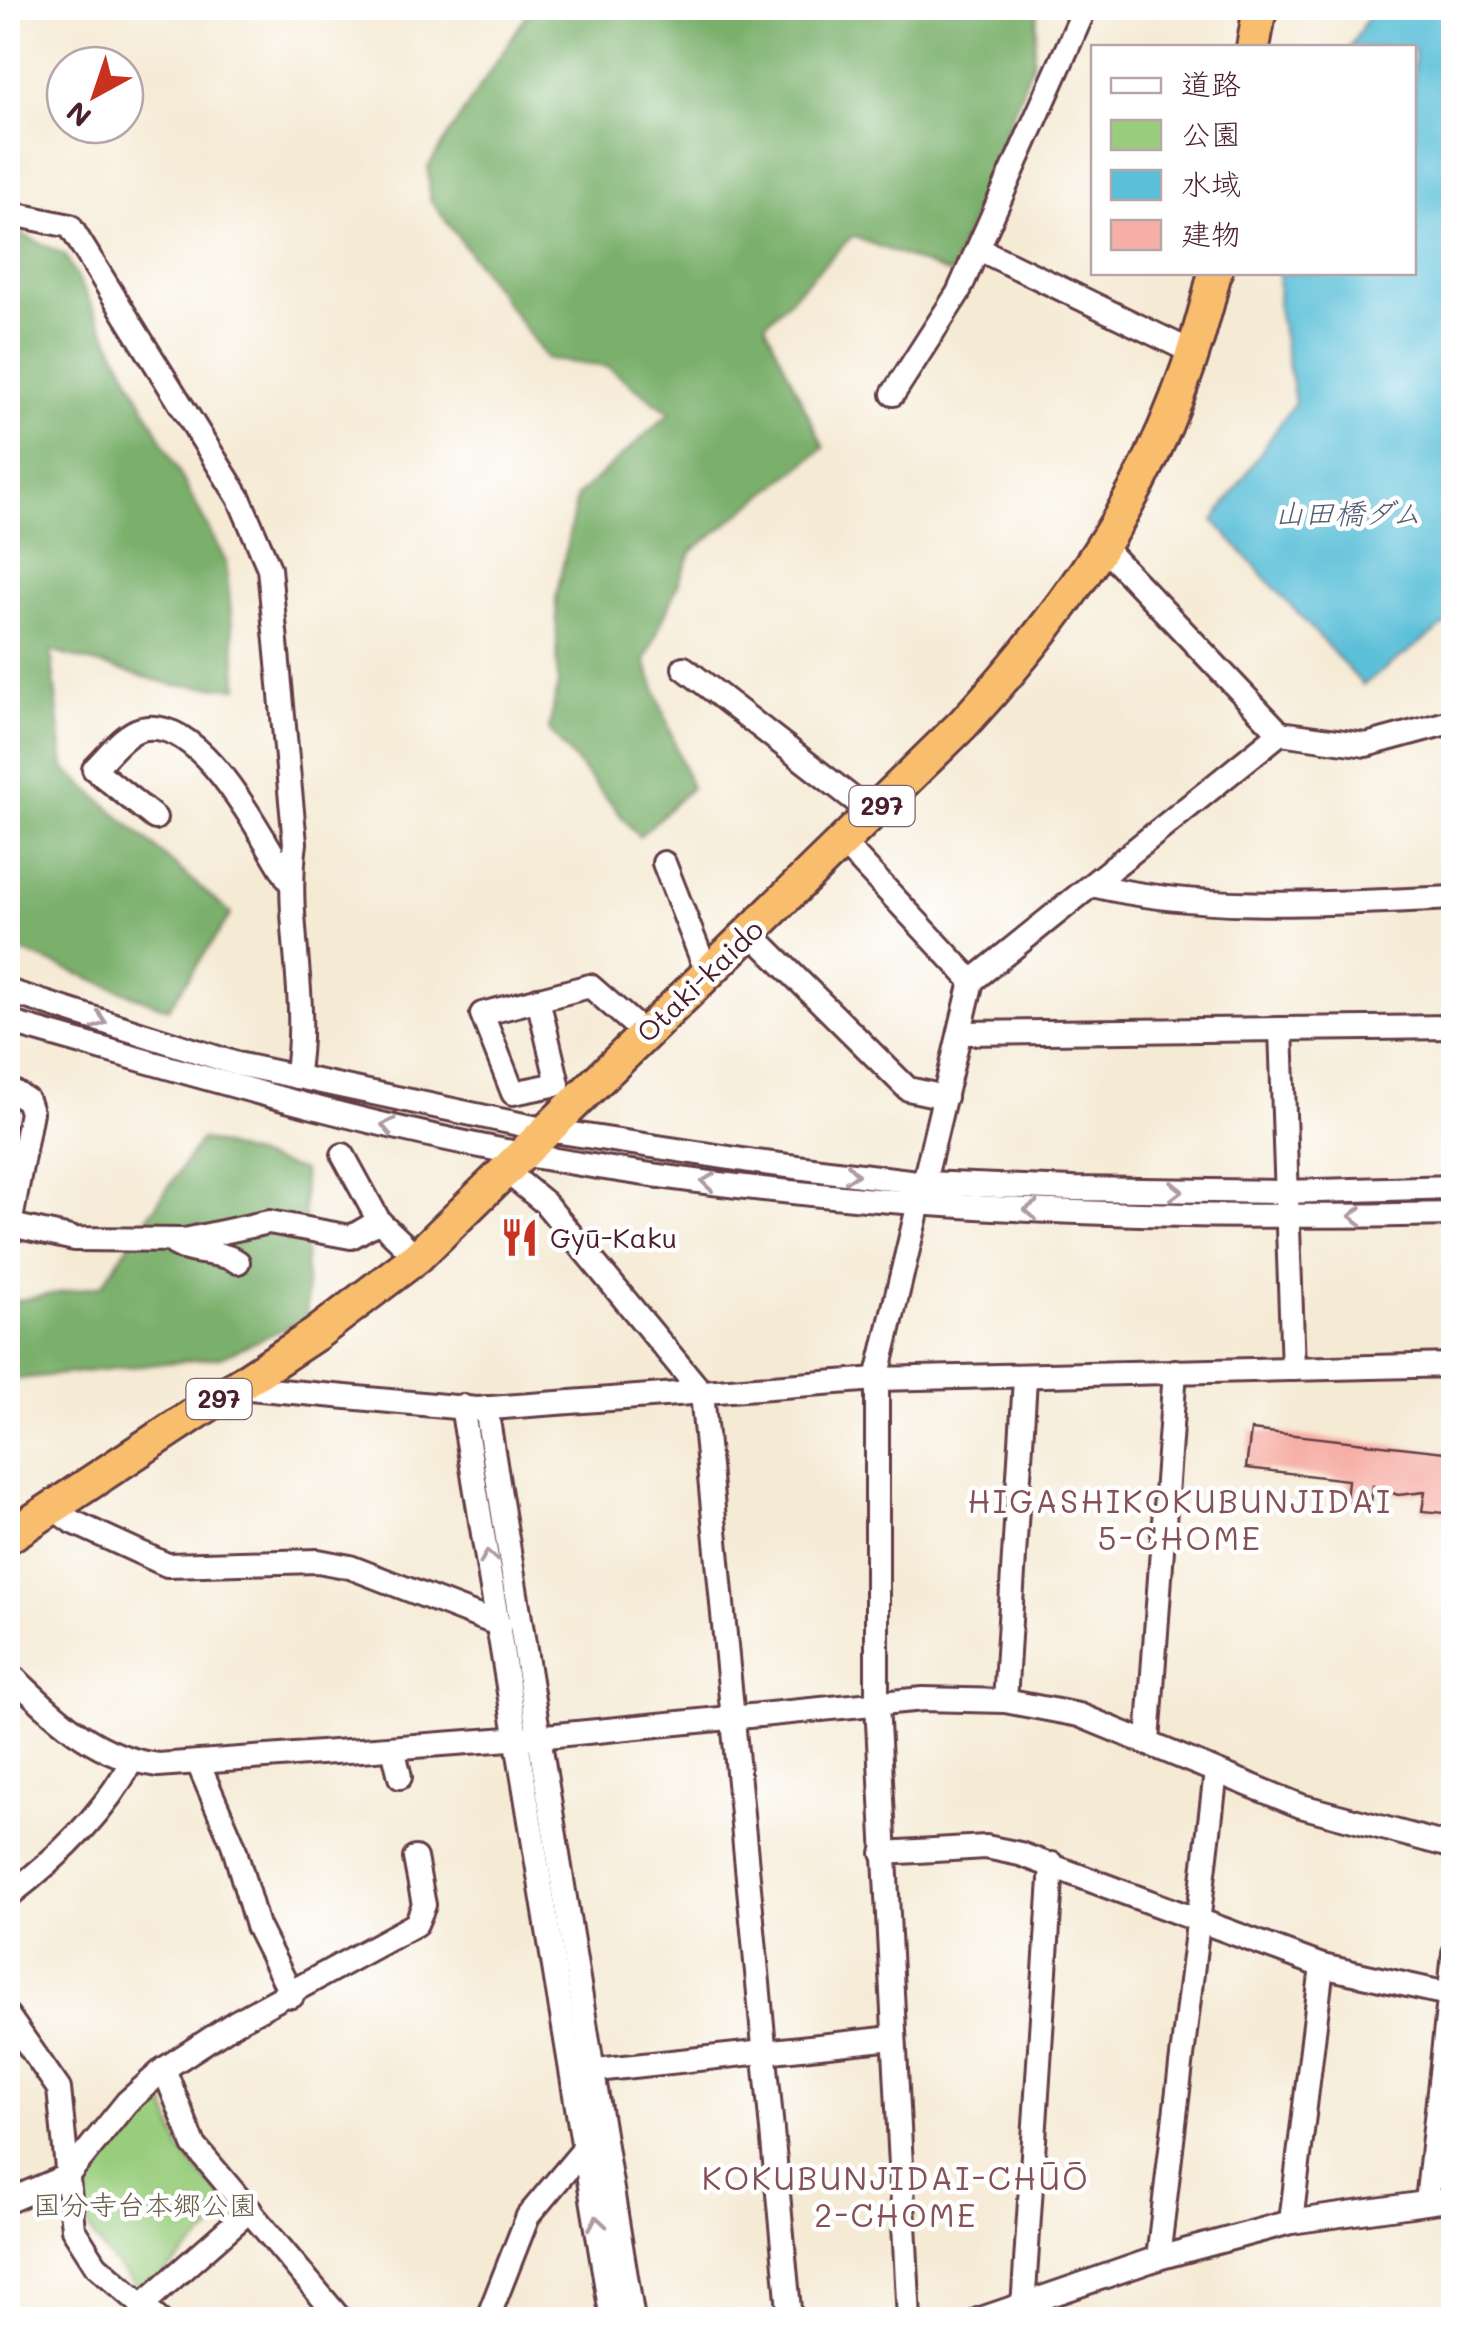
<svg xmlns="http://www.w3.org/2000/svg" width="1461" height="2327" font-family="Mali,'Klee One',sans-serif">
<rect width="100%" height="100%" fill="#fff"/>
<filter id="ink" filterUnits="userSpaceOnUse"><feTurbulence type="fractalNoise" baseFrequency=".01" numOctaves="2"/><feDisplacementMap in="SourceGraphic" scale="20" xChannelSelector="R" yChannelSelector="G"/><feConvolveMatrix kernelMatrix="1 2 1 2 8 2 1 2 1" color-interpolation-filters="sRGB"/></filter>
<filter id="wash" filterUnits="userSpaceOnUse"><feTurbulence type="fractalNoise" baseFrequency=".0048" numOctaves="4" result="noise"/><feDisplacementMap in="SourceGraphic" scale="40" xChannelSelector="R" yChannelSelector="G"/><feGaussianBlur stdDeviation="2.25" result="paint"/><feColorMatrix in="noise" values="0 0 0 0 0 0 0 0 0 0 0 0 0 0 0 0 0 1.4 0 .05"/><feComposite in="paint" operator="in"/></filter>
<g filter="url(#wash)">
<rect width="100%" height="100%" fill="#f5ead4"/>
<path fill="#99cd7d" stroke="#727654" stroke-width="2.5" d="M154,2090L163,2098L181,2151L234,2210L149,2287L139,2288C104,2254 79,2229 75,2179Z"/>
<g fill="#7ab06c" stroke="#62684c" stroke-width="2.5">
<polygon points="531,8 1038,8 1033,62 950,274 852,236 765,324 824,448 692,551 645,661 691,788 639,837 549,730 558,683 556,599 577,496 670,413 608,367 547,359 430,199 428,167"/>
<polygon points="8,228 65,255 226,562 238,688 173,685 51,651 64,768 231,914 168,1009 8,946"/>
<polygon points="201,1139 303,1171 307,1318 221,1357 8,1380 8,1302 102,1285"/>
</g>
<polygon fill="#5abfd8" stroke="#526f82" stroke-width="2.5" points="1373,8 1453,8 1454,618 1363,685 1214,521 1295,402 1278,308 1279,273 1414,272 1414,48 1350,47"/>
<g id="blocks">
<polygon fill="#f6afa6" points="1251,1430 1454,1453 1454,1514 1422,1511 1425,1492 1398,1495 1373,1486 1371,1502 1346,1501 1348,1480 1246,1468"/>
</g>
</g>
<g filter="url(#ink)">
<use href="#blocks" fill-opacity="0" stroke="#643d44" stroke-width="2.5"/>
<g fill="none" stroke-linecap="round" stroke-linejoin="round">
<defs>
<g id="minor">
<path d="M8,213L70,226L239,498L269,568L295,843C284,921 310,998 296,1077"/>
<polyline points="979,249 1194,353"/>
<polyline points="893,394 958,293 1085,8"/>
<polyline points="1104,548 1280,733 1366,745 1454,721"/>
<polyline points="684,668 874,815"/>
<path d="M155,818L94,769C107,757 123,734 141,729C203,714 262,840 290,882"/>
<polyline points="843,843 972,981"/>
<polyline points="664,863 708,975"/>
<path d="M1092,885C1208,913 1335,903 1454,898"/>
<polyline points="751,933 908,1089 945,1097"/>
<polyline points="8,991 237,1064 547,1130 756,1162 925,1183 1073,1189 1285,1192 1454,1187"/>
<polyline points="538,999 558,1084 513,1093 482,1014 590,986 645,1034"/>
<path d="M8,1022C180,1070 351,1123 527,1155C832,1210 1144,1221 1454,1214"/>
<polyline points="1281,1029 1293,1369"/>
<polyline points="960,1033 1454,1027"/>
<polyline points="8,1088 27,1100 31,1112 8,1236"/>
<polyline points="343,1155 379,1221 417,1257"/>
<polyline points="506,1171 545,1203 702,1393 790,2320"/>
<polyline points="11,1225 75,1239 185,1240 269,1222 351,1237 379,1221"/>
<path d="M175,1244C195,1256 220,1250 238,1262"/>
<polyline points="238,1387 477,1409 877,1379 1454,1365"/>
<polyline points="462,1406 612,2320"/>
<polyline points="486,1408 633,2320"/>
<polyline points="53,1508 71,1521 167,1565 318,1561 350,1567 500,1625"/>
<path d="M8,1672C54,1715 93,1757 158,1765L536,1737L923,1699L1005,1701L1079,1715L1301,1806L1454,1847"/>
<polyline points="1005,1701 1025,1379"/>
<polyline points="1148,1742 1175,1371"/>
<polyline points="393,1748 400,1777"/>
<polyline points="198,1763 233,1844 257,1926 292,1996"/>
<polyline points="883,1853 986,1847 1020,1854 1322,1966 1448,1994"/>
<path d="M8,1896C54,1861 104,1814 131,1762"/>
<polyline points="8,2016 59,2089 73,2229 96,2265 159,2320"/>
<polyline points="164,2069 194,2145 341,2320"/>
<polyline points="578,2072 893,2038"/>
<polyline points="8,2201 67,2176 127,2102 164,2069 236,2022 416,1924 424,1905 415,1858"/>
<polyline points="1427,2202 1454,1953"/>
<polyline points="1291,2222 1322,1966"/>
<polyline points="1158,2258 1216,1772"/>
<polyline points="141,2306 250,2210"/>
<polyline points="1027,2319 1023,2308 1052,1864"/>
<polyline points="487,2320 528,2216 585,2148"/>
<polyline points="909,2320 877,1703 877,1379 972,981 1280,733"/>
<polyline points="978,2320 1158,2258 1291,2222 1454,2199"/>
</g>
<g id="highway">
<polyline points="1253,48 1260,8"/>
<path d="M8,1537L316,1334L417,1257L963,724C1089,587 1173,457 1215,272"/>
</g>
</defs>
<use href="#minor" stroke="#643d44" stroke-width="28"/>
<use href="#highway" stroke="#643d44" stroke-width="38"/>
<use href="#minor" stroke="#fff" stroke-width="22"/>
<use href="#highway" stroke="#f9be6d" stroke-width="32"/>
</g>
<defs><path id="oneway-chevron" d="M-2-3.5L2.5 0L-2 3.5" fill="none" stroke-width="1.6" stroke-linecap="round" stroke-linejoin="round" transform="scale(2.5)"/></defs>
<g stroke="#ae9aa0">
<use href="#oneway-chevron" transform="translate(100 1021) rotate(18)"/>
<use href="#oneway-chevron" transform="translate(388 1126) rotate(-168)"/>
<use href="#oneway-chevron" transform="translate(852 1174) rotate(7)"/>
<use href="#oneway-chevron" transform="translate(708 1182) rotate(-174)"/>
<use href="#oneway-chevron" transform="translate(1176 1191) rotate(1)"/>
<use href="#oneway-chevron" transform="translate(1031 1210) rotate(-177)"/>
<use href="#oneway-chevron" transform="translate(1356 1216) rotate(179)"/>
<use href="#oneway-chevron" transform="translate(488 1557) rotate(-100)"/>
<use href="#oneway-chevron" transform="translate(597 2223) rotate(-99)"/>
</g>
</g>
<defs>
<symbol id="restaurant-bare" viewBox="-9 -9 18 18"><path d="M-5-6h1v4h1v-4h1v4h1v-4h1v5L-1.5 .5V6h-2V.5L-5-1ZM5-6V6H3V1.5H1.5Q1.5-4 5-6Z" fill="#c8321e" stroke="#fff" stroke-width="2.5" paint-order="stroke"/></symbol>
</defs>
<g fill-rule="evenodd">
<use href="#restaurant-bare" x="492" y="1210" width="55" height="55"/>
</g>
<g text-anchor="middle" stroke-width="9" stroke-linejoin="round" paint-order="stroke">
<g fill="#fff" stroke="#80626b" stroke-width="2.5">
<rect x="849.5" y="786" width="65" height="40" rx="8"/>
<rect x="186.5" y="1379" width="65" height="40" rx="8"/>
</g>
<g font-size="25" font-weight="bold" fill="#4a1f2b">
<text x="882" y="815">297</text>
<text x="219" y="1408">297</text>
</g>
<g font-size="28" fill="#4a1f2b" stroke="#fff">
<text transform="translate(700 981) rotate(-44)" y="10">Otaki-kaido</text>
</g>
<g font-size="28" fill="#4a1f2b" stroke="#fff" text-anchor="start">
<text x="550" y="1248">Gyū-Kaku</text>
</g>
<g font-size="28" fill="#665c48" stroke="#fff">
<text x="145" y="2215">国分寺台本郷公園</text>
</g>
<g font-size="30" font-style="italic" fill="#505f70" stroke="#fff">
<text x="1348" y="524">山田橋ダム</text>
</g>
<g font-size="32" letter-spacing="2.5" fill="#865156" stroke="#fff">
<text x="1180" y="1513">HIGASHIKOKUBUNJIDAI<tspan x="1180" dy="37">5-CHOME</tspan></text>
<text x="896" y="2190">KOKUBUNJIDAI-CHŪŌ<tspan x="896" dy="37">2-CHOME</tspan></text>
</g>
</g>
<rect width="1461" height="2327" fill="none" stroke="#fff" stroke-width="40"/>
<rect x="1091" y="45" width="325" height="230" fill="#ffffff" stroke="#b7a5aa" stroke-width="2.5"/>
<rect x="1111" y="78" width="50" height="15" fill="#ffffff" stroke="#b7a5aa" stroke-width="2.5"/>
<text x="1181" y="95" font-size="30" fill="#4a1f2b">道路</text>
<rect x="1111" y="120" width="50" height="30" fill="#99cd7d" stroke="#b7a5aa" stroke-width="2.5"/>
<text x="1181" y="145" font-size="30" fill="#4a1f2b">公園</text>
<rect x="1111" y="170" width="50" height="30" fill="#5abfd8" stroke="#b7a5aa" stroke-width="2.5"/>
<text x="1181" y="195" font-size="30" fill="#4a1f2b">水域</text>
<rect x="1111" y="220" width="50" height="30" fill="#f6afa6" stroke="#b7a5aa" stroke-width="2.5"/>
<text x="1181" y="245" font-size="30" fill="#4a1f2b">建物</text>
<g transform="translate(95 95) rotate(220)"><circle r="48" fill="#ffffff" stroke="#b7a5aa" stroke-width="2.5"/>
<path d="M0-8L18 38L0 25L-18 38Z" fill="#c8321e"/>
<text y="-15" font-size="28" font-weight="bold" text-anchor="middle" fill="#4a1f2b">N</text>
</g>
</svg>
